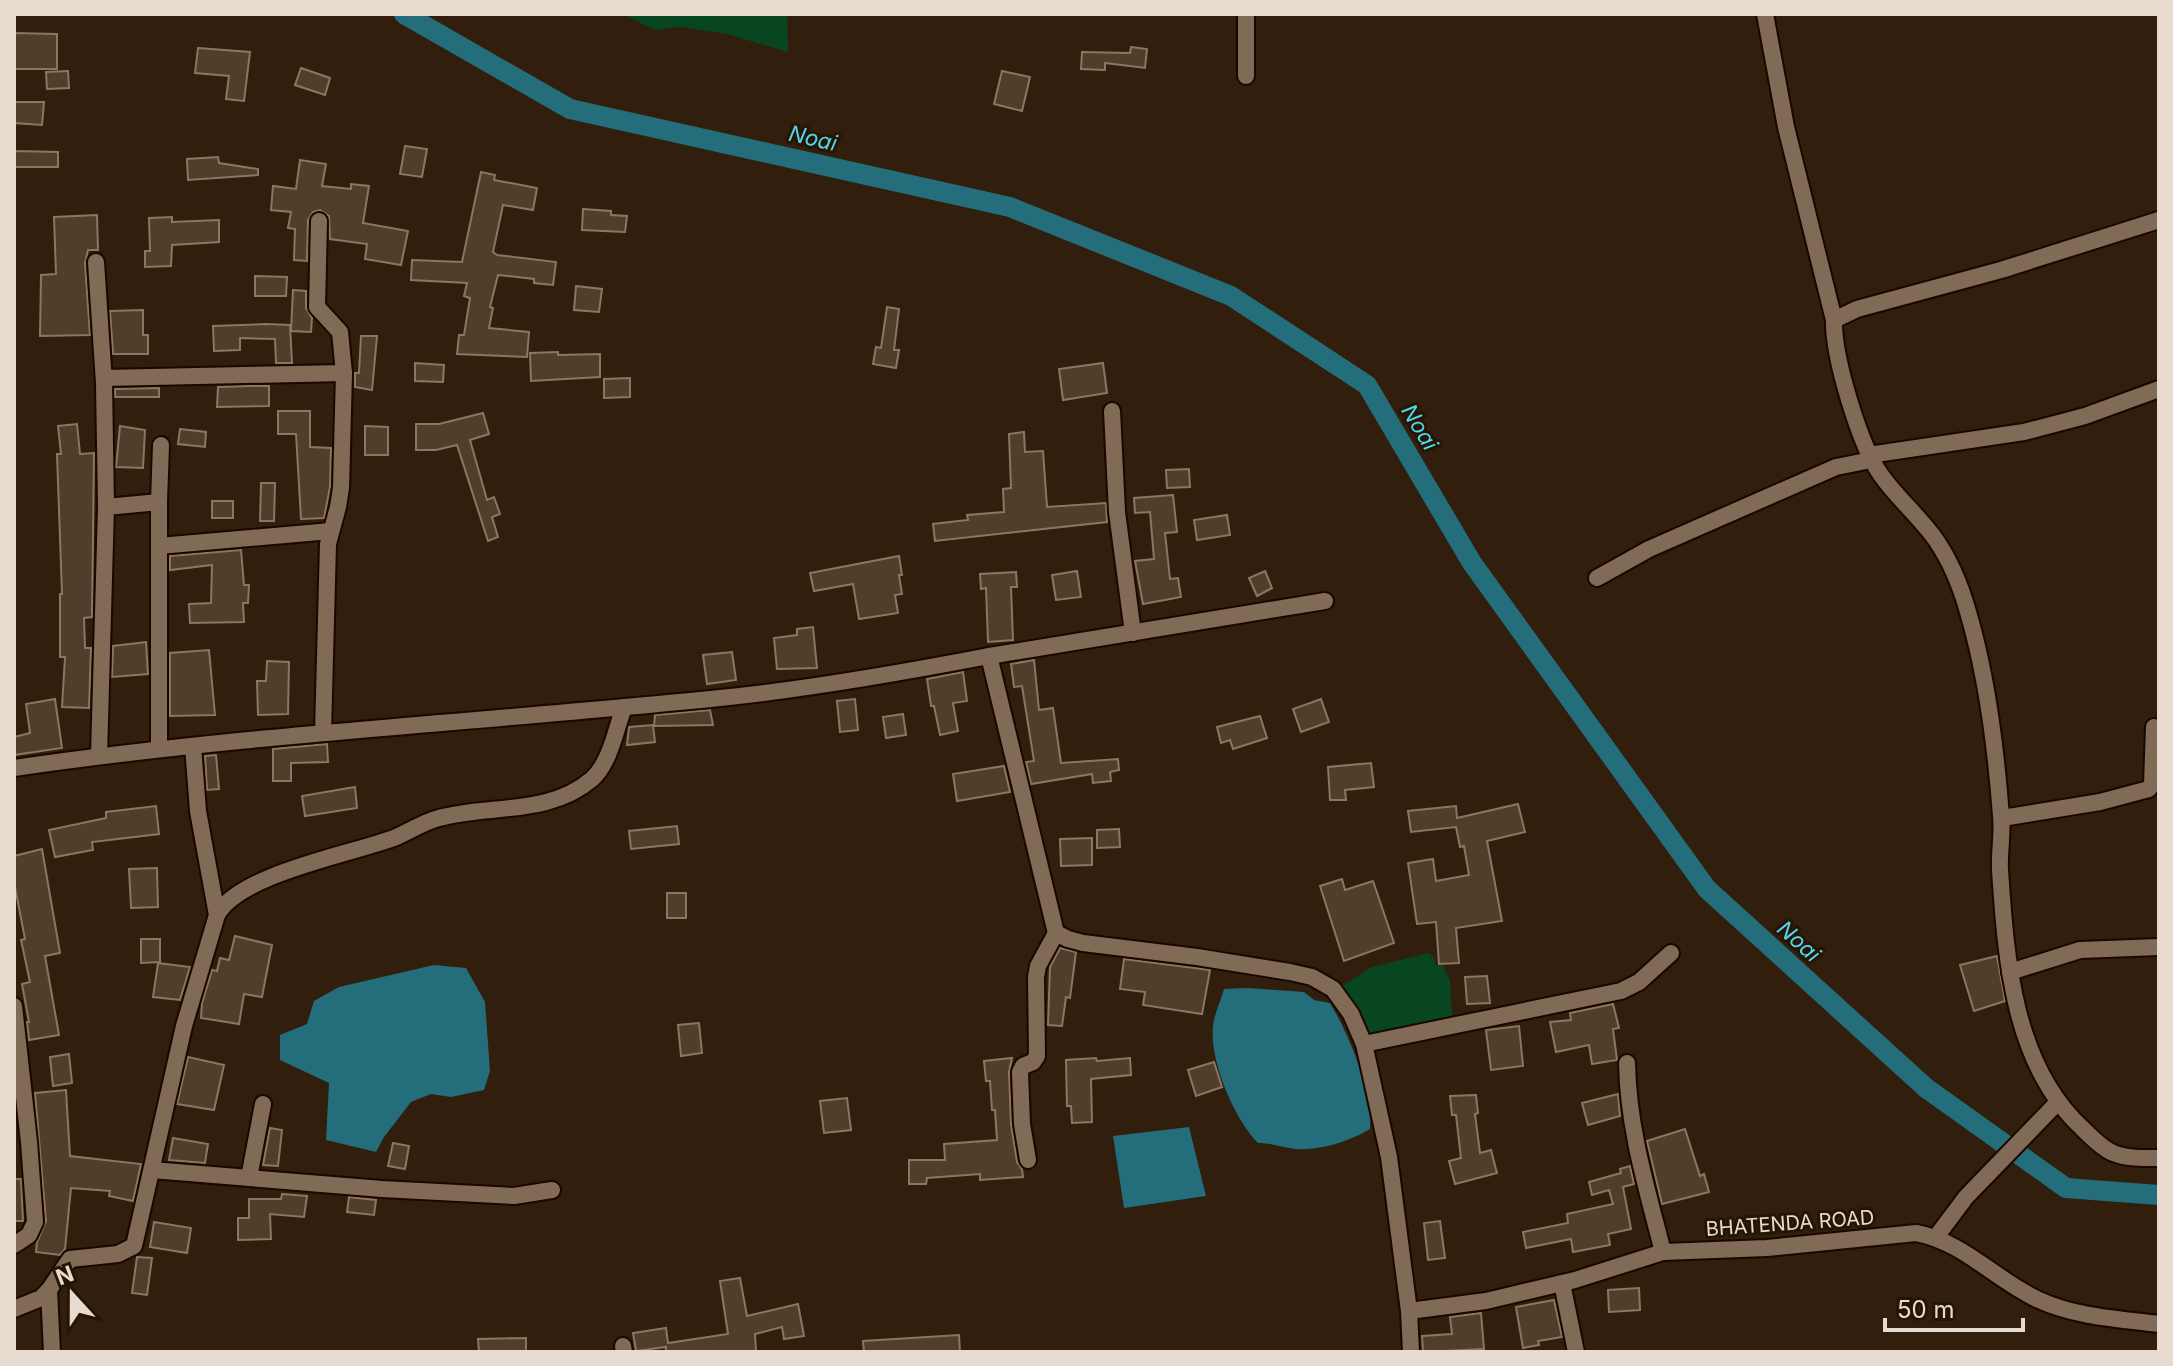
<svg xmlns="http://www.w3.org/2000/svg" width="2173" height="1366" font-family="Inter,sans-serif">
<rect width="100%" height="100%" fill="#311e0c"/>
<g fill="#084521">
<polygon points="622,14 787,14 788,52 727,34 680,27 655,30"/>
<polygon points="1428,953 1434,957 1435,965 1443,965 1450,981 1452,1016 1466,1016 1436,1026 1366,1035 1342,986 1372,967"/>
</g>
<g fill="#246d7a">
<polygon points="434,965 466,968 485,1002 490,1071 484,1090 451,1097 431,1094 411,1102 384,1137 376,1152 326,1140 329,1083 280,1060 280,1035 307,1024 314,1001 339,987"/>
<path d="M1247,988L1304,992L1314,1000L1330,1003C1349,1034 1373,1092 1370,1129C1348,1142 1314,1153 1289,1148C1278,1146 1269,1143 1258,1143C1234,1119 1209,1059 1213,1026C1214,1014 1221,1001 1224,989Z"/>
<polygon points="1189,1127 1206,1196 1124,1208 1113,1136"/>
</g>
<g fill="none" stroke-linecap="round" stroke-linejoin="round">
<polyline stroke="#246d7a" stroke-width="20" points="404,14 570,109 1010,207 1231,296 1367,385 1472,563 1707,889 1926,1088 2066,1188 2159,1195"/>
</g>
<g fill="#523d2a" stroke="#8d7661" stroke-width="2">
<polygon points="14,33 57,34 57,69 14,69"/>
<polygon points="1131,47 1147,49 1145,68 1105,63 1105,70 1081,69 1082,52 1130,53"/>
<polygon points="198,48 250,52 244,101 226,99 229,76 195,73"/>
<polygon points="301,68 330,78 325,95 295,85"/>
<polygon points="68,71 69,88 47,89 46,72"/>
<polygon points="1002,71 1030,77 1022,111 994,104"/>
<polygon points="14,102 44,102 42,125 14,123"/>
<polygon points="405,146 427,149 422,177 400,174"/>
<polygon points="14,151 58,152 58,167 14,167"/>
<polygon points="218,157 219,163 258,169 258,175 188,180 187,159"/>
<polygon points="300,160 326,164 322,186 351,189 351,184 369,186 363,223 408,231 401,265 365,259 367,244 330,239 329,216 320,210 313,212 308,220 307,261 294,260 295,229 288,228 291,212 271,210 273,186 296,189"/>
<polygon points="481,172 495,175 494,180 537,188 533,210 503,205 493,252 497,255 556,262 553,285 534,283 534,279 498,275 490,307 493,308 489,328 529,332 527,357 457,354 459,335 464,335 470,298 464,296 467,283 411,280 412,260 462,262"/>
<polygon points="583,209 611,211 611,215 627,216 625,232 582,230"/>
<polygon points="97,215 98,250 88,250 85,263 90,335 40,336 41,275 56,274 54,217"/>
<polygon points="172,217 172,222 219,220 219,242 172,245 171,266 145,267 145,251 150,251 149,218"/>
<polygon points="255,276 287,277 286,296 255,296"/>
<polygon points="576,286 602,289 599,312 574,310"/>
<polygon points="293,290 306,291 306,308 312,318 311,332 291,331"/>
<polygon points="887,307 899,309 894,350 899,350 896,368 873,364 876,347 881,348"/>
<polygon points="143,310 143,335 148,335 148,354 113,354 110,311"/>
<polygon points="266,324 290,325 292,363 276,363 275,339 240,338 240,350 214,351 213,326"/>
<polygon points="361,336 377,336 372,390 355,387 355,373 359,373"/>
<polygon points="558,352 558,355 600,354 600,377 531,381 530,353"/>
<polygon points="415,363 444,365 443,382 415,381"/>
<polygon points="1103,363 1107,393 1063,400 1059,369"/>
<polygon points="630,378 630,397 604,398 604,379"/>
<polygon points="249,386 269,386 269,406 217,407 218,387"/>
<polygon points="159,388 159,397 115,397 115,389"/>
<polygon points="278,411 310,411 310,447 331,448 330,487 324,518 301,519 296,434 278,434"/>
<polygon points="483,413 489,434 470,440 487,500 494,497 500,514 492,517 498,537 488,541 457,445 436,450 416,450 416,424 439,424"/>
<polygon points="77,424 80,454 94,453 92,617 84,618 85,648 91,648 89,708 62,707 65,657 60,657 60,594 62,594 57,454 61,454 58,426"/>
<polygon points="120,426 145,430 143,468 116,467"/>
<polygon points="365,426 388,427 388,455 365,455"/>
<polygon points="180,429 206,432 205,447 178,444"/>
<polygon points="1024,432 1025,452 1043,451 1047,507 1106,503 1107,522 935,541 933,524 968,520 967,515 1004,512 1003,489 1011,488 1009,434"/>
<polygon points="1189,469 1190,487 1167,488 1166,470"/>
<polygon points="261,483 275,483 274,521 260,521"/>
<polygon points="1173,495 1177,532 1165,533 1170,579 1178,578 1181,597 1143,604 1135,561 1154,559 1150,512 1135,513 1134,498"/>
<rect x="212" y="501" width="21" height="17"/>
<polygon points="1227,515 1230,535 1197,540 1194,520"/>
<polygon points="241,550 244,585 249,585 248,603 243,603 244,622 190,623 189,604 211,603 212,565 170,570 170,556"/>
<polygon points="899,556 902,575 899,575 902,594 895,595 898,613 859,619 853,584 814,591 810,573"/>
<polygon points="1077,571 1081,597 1056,600 1052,575"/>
<polygon points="1265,571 1272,588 1257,596 1249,578"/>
<polygon points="1016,572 1017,587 1011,587 1013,640 988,642 986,588 981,589 980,574"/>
<polygon points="813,627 817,668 777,669 774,638 797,635 797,629"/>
<polygon points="146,642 148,674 112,677 113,646"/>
<polygon points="209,650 215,715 170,716 170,653"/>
<polygon points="732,652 736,680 707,684 703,655"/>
<polygon points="1034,660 1039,710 1053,708 1061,763 1118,759 1119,770 1110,772 1111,781 1093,783 1092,774 1031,784 1026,762 1034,761 1022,686 1014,687 1011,664"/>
<polygon points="267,661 289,662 288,714 258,715 257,681 266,681"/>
<polygon points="963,672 967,701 953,703 958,731 940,735 934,706 931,706 927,679"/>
<polygon points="55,699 62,748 14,755 14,737 30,733 26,704"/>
<polygon points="855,699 858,730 840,732 837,701"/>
<polygon points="1321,699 1329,722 1301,732 1293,709"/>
<polygon points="710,710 713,725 654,726 655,715"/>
<polygon points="903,714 906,735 886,738 883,717"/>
<polygon points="1260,716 1267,738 1233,749 1230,740 1221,743 1217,727"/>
<polygon points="653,725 655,742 627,745 629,727"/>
<polygon points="327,744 328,762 291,763 291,781 273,781 273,749"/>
<polygon points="216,755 219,789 207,790 205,756"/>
<polygon points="1371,763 1374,787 1345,790 1346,800 1330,800 1328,767"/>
<polygon points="1004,766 1010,792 957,801 953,774"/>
<polygon points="355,787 357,808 305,816 302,796"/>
<polygon points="1518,804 1525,832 1487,841 1502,921 1456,928 1459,963 1439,964 1436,922 1417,924 1408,863 1433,859 1436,881 1469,875 1464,846 1460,847 1456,827 1411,832 1408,811 1456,806 1457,818"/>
<polygon points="156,806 159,834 92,842 93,850 55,857 49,830 106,818 106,812"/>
<polygon points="677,826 679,844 631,849 629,831"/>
<polygon points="1119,829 1120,847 1097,848 1097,830"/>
<polygon points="1092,838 1092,865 1061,866 1060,839"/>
<polygon points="42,849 60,953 45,956 59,1035 29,1040 27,1022 29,1022 22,984 30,982 21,940 25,939 14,882 14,856"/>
<polygon points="157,868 158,907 131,908 129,869"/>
<polygon points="1342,879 1345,890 1373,881 1394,943 1344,961 1320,886"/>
<rect x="667" y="893" width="19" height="25"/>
<polygon points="235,936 272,945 262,997 244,994 239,1024 201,1018 202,1003 212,970 217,971 220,958 229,960"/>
<polygon points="141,939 160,939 160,962 141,963"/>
<polygon points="1060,948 1076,952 1070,998 1066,997 1062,1026 1048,1025 1050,967"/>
<polygon points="1997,956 2005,1001 1974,1011 1960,965"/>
<polygon points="1124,959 1210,970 1202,1014 1143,1005 1145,992 1120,989"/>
<polygon points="158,963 190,967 180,1000 153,997"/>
<polygon points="1487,976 1490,1003 1467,1004 1465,977"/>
<polygon points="1613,1004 1619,1028 1613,1029 1617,1060 1592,1064 1589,1045 1556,1052 1550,1022 1571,1020 1570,1013"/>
<polygon points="699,1023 702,1053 681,1056 678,1025"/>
<polygon points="1519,1026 1523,1066 1491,1070 1486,1030"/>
<polygon points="69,1054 72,1083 53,1086 50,1057"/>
<polygon points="188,1057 224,1065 214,1110 177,1104"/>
<polygon points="1012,1058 1009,1072 1011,1124 1017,1162 1022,1169 1023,1177 980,1180 980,1174 927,1178 926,1184 909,1184 909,1160 945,1160 944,1144 997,1140 995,1110 992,1110 990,1081 986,1081 984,1061"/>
<polygon points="1096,1058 1097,1061 1130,1058 1131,1075 1091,1079 1092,1122 1072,1123 1071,1106 1067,1106 1066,1060"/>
<polygon points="1214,1062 1222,1087 1196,1096 1188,1070"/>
<polygon points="66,1090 70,1156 141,1164 133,1201 109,1196 110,1191 71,1188 65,1249 60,1255 36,1252 37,1242 46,1221 35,1093"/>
<polygon points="1618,1094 1620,1116 1588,1125 1582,1103"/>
<polygon points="1476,1095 1478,1113 1475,1114 1480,1153 1491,1150 1497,1173 1455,1184 1449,1161 1461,1158 1456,1115 1452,1115 1450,1096"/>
<polygon points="847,1098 851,1130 824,1133 820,1101"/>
<polygon points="270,1128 282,1130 278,1166 263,1165"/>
<polygon points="1685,1129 1700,1176 1704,1174 1709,1192 1662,1204 1647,1141"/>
<polygon points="173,1138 208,1144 205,1163 169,1160"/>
<polygon points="393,1143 409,1146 405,1169 388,1166"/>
<polygon points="1630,1166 1634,1184 1623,1187 1631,1229 1608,1234 1610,1245 1573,1252 1571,1239 1526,1248 1523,1232 1568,1223 1567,1214 1613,1204 1609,1190 1592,1195 1589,1182 1621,1173 1620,1169"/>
<polygon points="14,1179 21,1179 23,1221 14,1221"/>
<polygon points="282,1194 307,1196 304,1217 270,1214 271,1239 238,1240 238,1218 249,1218 249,1199 281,1199"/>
<polygon points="349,1197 376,1200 374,1215 347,1212"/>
<polygon points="1440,1221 1445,1258 1428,1260 1424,1223"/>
<polygon points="154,1222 191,1228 187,1253 150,1247"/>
<polygon points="137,1257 152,1258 147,1295 132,1293"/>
<polygon points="740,1278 747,1316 798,1304 804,1336 784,1339 782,1327 755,1334 756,1351 666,1352 666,1347 636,1351 633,1333 666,1328 668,1343 728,1334 720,1281"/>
<polygon points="1639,1288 1640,1310 1609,1312 1608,1290"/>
<polygon points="1554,1300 1562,1337 1538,1341 1539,1345 1523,1348 1516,1307"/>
<polygon points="1481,1313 1484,1349 1423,1352 1422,1336 1452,1334 1450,1317"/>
<polygon points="959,1335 960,1352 864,1352 863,1341"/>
<polygon points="526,1338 526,1352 479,1352 478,1339"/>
</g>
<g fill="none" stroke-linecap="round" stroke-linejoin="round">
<defs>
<g id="minor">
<polyline points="1246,14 1246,76"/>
<polyline points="1765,14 1786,127 1834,320"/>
<path d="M2159,220L2001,270L1857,309L1834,320C1833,357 1860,446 1881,475C1897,498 1920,517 1936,540C1951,562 1961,587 1968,612C1987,676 1996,749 2001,816C2003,834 1999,852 2000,870C2006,959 2013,1065 2083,1129C2091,1137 2101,1147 2111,1152C2126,1159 2143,1158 2159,1158"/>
<polyline points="319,221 317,307 340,332 344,373 341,488 338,507 328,544 323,733"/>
<polyline points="96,262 104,383 106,507 99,756"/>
<polyline points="104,378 344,373"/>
<polyline points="1112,411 1117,512 1133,633"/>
<polyline points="1869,455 2024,432 2085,416 2159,389"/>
<polyline points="159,502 161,445"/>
<polyline points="106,507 159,502 159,749"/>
<polyline points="159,546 331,531"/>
<polyline points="1597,578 1649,549 1836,467 1871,460"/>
<polyline points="989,656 1325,601"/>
<polyline points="193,746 198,811 217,915"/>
<path d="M14,768C248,734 485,722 720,698C810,689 900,673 989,656L1056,933L1068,939L1083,943L1197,957L1290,972L1312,977L1333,989L1351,1014L1364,1044L1389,1157L1409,1311L1411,1352"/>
<polyline points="2002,818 2100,802 2149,789 2152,784 2154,727"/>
<polyline points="2010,972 2080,950 2159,947"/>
<polyline points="14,1006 29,1142 35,1222 29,1235 14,1245"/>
<polyline points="1364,1044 1621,991 1639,982 1671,953"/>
<path d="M1627,1063C1628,1128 1647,1189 1663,1252"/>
<polyline points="1028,1160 1022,1124 1020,1072 1023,1066 1033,1062 1037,1056 1036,977 1038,966 1056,933"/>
<polyline points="152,1170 382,1189 514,1196 552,1190"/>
<polyline points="249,1178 263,1104"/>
<polyline points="1936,1237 1966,1197 2058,1102"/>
<polyline points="1562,1283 1576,1352"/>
<polyline points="49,1290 52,1352"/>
<path d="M14,1309L41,1298L49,1290L70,1259L118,1254L134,1246L184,1026L217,915C239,874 351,854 394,838C409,832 423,822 439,818C489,804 549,816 592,779C610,763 616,729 624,707"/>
<path d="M1409,1311L1486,1301L1575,1280L1663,1252L1767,1248L1916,1233C1962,1241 1997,1281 2039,1300C2076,1317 2119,1319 2159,1324"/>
<polyline points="623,1346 624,1352"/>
</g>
</defs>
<use href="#minor" stroke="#180800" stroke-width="20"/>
<use href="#minor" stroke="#816a56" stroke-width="16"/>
</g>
<g text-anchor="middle" stroke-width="6" stroke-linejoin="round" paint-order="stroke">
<g font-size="20" fill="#e7dacf" stroke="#271504">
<text transform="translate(1790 1223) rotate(-4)" y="7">BHATENDA ROAD</text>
</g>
<g font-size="22" font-style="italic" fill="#4ed8f1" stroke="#271504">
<text transform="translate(813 138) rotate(13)" y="8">Noai</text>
<text transform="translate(1420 427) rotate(59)" y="8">Noai</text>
<text transform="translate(1799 941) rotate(42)" y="8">Noai</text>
</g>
</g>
<rect width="2173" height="1366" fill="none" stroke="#e7dacf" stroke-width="32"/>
<g transform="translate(72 1294) rotate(339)" stroke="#271504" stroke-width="6" paint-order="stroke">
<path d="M0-6L14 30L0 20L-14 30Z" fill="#e7dacf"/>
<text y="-12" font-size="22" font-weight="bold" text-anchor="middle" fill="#e7dacf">N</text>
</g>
<path d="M1885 1318v12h138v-12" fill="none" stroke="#e7dacf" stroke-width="4"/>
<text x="1897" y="1318" font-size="24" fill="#e7dacf" stroke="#271504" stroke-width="6" paint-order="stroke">50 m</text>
</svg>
